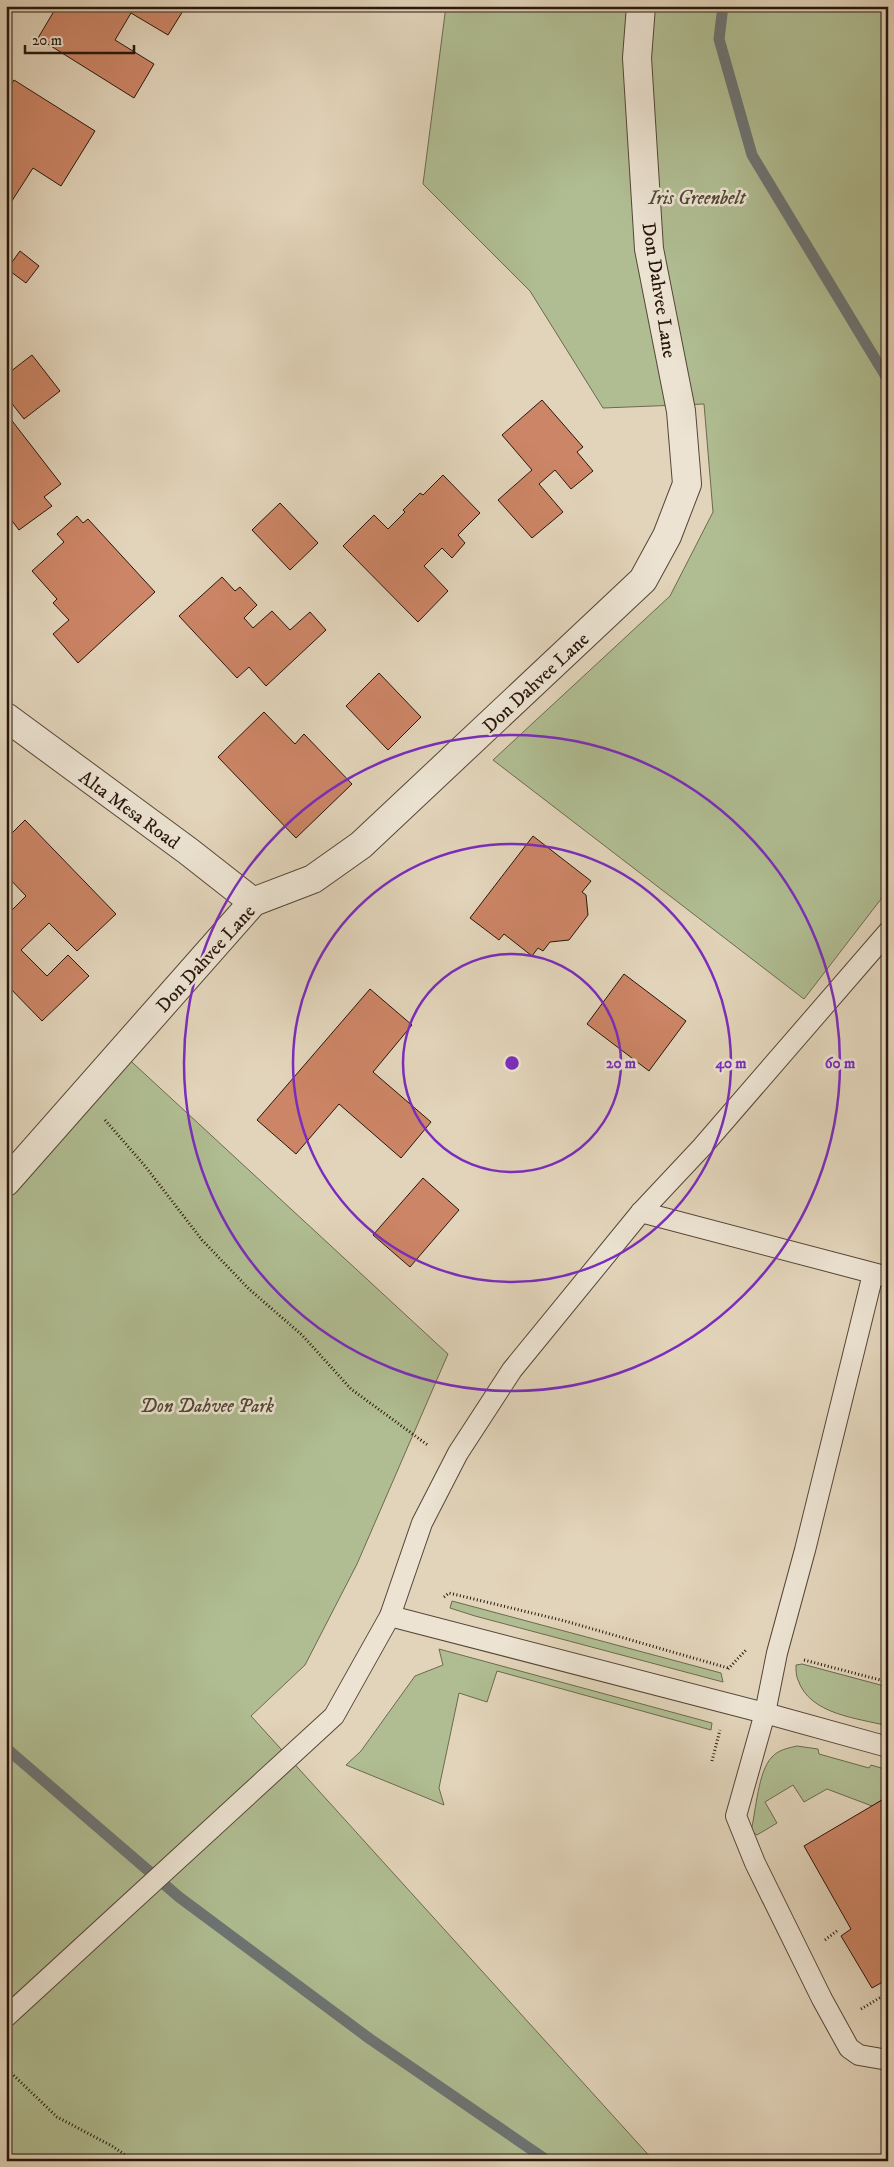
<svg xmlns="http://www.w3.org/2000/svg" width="894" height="2167" font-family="'IM FELL DW Pica',serif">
<rect width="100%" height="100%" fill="#e2d4ba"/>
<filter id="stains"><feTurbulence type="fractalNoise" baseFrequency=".004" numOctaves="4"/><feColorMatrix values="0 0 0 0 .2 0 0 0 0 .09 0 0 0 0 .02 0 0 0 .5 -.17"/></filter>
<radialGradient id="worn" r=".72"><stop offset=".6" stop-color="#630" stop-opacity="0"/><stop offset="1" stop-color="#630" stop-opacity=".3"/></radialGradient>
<g fill="#b0bd92" stroke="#6c6a4e">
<polygon points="446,6 888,6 888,890 804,999 493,760 670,596 713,512 704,404 603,408 530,291 423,184"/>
<polygon points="121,1052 448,1354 357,1564 305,1665 251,1716 654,2161 6,2161 6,1182"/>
<polygon points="452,1601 721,1673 723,1682 475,1616 450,1608"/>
<polygon points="439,1649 712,1723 711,1730 497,1671 487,1702 459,1693 439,1788 444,1805 346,1765 361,1751 415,1676 443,1665"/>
<path d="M802,1664L888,1687V1726C858,1718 810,1715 798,1680C796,1676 796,1670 796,1665Z"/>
<path d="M797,1746L818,1749L819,1754L869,1768L871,1765L888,1770V1799L887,1797L872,1806L827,1789L804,1802L793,1785L765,1802L777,1823L757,1835L751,1831C756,1811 758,1771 772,1757C778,1750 788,1748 797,1746Z"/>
</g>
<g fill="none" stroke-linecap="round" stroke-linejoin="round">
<g stroke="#6d7575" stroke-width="11">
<polyline points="723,6 719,39 752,155 888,380"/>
<polyline points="6,1748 179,1897 370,2039 548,2161"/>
</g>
</g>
<g fill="#cc8566" stroke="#28160b">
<polygon points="57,6 186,6 168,35 131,13 115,40 154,64 134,98 38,38"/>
<polygon points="14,80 95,131 61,186 33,168 8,207 6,207 6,93"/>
<polygon points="20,251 39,266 26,283 7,269"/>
<polygon points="32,355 60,391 24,419 6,396 6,375"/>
<polygon points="542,400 583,447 577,452 593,471 571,489 555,470 539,484 563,512 532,538 498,500 532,470 502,435"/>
<polygon points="6,413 61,484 44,497 52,506 19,530 6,513"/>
<polygon points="443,475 480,513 458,535 465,543 452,558 442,548 424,566 448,591 418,622 343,546 374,515 388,529 405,512 403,510 420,493 423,495"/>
<polygon points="280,503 318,543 290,570 252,530"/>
<polygon points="77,516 83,523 88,519 155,592 78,663 53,634 69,620 53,603 57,599 32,571 64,542 57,534"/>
<polygon points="222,577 235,591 240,587 257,605 244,618 253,628 272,611 290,630 310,612 326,630 266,686 249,667 237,678 179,616"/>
<polygon points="379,673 421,717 388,750 346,706"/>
<polygon points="264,712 295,744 304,734 352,784 296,838 218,757"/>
<polygon points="25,820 116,914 77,951 49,923 21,950 47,976 68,955 89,976 42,1021 6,984 6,916 26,896 6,875 6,839"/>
<polygon points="533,836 591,881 582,892 586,895 588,915 569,940 550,942 543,951 538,948 532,956 504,934 499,940 470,918"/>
<polygon points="624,974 686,1021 649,1071 587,1024"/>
<polygon points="370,989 412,1025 373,1072 431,1122 401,1158 339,1104 296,1154 257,1120"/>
<polygon points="423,1178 459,1210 410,1267 373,1235"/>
<polygon points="887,1797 888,1979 872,1988 841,1936 851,1929 804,1846"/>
</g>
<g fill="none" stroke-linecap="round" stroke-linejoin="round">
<defs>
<g id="service">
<polyline points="641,1212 888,1277"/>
<polyline points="873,1274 805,1550 777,1653 765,1713 736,1816 755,1863 822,1999 849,2048 859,2055 888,2060"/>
<polyline points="390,1616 765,1713 888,1747"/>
<polyline points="6,2017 334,1716 390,1616 422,1523 458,1453 512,1370 641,1212 702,1147 888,932"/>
</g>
<g id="minor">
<polyline points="6,717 188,851 253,902"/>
<polyline points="6,1182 253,902 313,879 361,845 643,580 667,536 687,484 681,411 649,249 637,58 641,6"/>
</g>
</defs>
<use href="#service" stroke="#564637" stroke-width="22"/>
<use href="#minor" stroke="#564637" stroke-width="30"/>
<g stroke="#28160b" stroke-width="3" stroke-dasharray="1 2.5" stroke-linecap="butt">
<polyline points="105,1120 145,1166 202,1240 249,1289 302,1335 351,1389 429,1446"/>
<polyline points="444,1597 449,1593 565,1621 728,1668"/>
<polyline points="804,1660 888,1682"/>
<polyline points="728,1669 746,1650"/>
<polyline points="712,1761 720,1730"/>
<polyline points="825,1940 838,1930"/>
<polyline points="861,2009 888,1993"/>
<polyline points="6,2068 57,2117 112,2146 134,2161"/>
</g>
<use href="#service" stroke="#ece3d2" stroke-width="20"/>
<use href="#minor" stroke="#ece3d2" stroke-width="28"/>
</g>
<g fill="none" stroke="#7b2cbf" stroke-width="2.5">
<circle cx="512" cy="1063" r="109"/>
<circle cx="512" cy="1063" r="219"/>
<circle cx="512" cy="1063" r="328"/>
</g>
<g text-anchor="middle" stroke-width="5" stroke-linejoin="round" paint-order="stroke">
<g font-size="19" font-style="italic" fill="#514834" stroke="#ece3d2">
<text x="697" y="204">Iris Greenbelt</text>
<text x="207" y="1412">Don Dahvee Park</text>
</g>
<g font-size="19" fill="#28160b" stroke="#ece3d2">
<text transform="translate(660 290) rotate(81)" y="7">Don Dahvee Lane</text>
<text transform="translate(535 682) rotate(-43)" y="7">Don Dahvee Lane</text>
<text transform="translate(130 809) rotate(36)" y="7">Alta Mesa Road</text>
<text transform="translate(205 958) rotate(-48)" y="7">Don Dahvee Lane</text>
</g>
</g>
<circle cx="512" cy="1063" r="8" fill="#7b2cbf" stroke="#ece3d2" stroke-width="2.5"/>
<g font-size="15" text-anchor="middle" font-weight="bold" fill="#7b2cbf" stroke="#ece3d2" stroke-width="5" stroke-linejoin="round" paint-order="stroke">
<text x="621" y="1068">20 m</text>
<text x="731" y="1068">40 m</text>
<text x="840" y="1068">60 m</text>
</g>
<rect width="894" height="2167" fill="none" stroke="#e2d4ba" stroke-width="25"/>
<rect x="8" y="8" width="879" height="2152" fill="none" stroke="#28160b" stroke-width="2.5"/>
<rect x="12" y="12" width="869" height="2142" fill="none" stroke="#28160b"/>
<path d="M25 45v8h109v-8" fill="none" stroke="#28160b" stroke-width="2.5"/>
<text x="32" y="45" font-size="15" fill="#28160b" stroke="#ece3d2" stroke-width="4" paint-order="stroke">20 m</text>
<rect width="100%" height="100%" filter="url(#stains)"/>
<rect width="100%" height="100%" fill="url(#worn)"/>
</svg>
